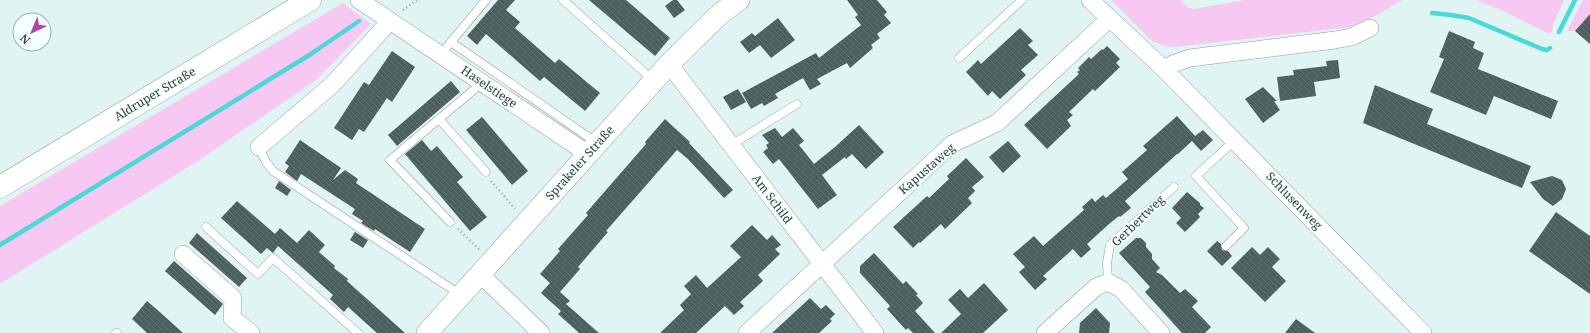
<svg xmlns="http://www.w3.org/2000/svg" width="1590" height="333" font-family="'Noto Serif',serif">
<defs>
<pattern id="building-back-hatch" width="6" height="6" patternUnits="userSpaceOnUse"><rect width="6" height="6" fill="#4c5e5d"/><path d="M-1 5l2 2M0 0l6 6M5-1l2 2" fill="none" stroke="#647272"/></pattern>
</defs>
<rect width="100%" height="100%" fill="#dff4f3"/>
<g fill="#f6c8f2">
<polygon points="1111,0 1180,0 1189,8 1194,9 1245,0 1402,0 1377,15 1350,27 1175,47 1167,47 1152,41"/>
<polygon points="1479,0 1564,0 1553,25 1552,31 1549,34 1501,10 1478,1"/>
<polygon points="1583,0 1590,0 1590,14 1575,31 1567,31"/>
<polygon points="343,3 371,24 316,80 198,161 0,284 0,206"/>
</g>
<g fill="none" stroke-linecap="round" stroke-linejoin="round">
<g stroke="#4bd8d6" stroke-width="4.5">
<polyline points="1432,13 1451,15 1469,18 1542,49 1547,50 1550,48"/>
<polyline points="1559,32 1575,0"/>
<polyline points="0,245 311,54 359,21"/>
</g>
</g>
<g fill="url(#building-back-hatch)">
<polygon points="498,0 515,0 506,10 520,22 515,28 555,63 559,59 600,93 585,111 544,77 540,81 486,34 477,45 467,36"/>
<polygon points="589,0 626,0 670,38 655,56"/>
<polygon points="673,0 677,0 685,10 674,18 665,6"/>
<polygon points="847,0 877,0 887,12 884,15 891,23 877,34 880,38 871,45 873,48 850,68 847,63 817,79 821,84 810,90 803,78 775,94 778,98 764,106 762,103 751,109 742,93 816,53 819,58 861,25 855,17 858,15"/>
<polygon points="1590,14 1590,44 1575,31"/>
<polygon points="778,18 795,40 771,58 760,45 749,53 740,42 752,33 755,36"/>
<polygon points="1020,28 1033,41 1028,45 1038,55 1021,70 1026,75 1000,99 992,91 988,96 966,72 978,60 981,64"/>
<polygon points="1449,31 1475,42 1473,48 1484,53 1478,69 1558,101 1551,119 1494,96 1486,115 1430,92 1444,59 1439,57"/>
<polygon points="1107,46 1120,59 1116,63 1120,67 1095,91 1093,89 1069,112 1073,115 1067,120 1071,126 1047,149 1024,125 1079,74 1077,72 1080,70 1078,68 1089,57 1091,59 1102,49 1103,50"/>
<polygon points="392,51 415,67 392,102 387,98 364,132 359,129 352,140 334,128 364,82 369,85"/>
<polygon points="1338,60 1340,78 1314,82 1316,96 1280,101 1277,77 1294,75 1293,70 1327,66 1326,61"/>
<polygon points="451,81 460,92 397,146 388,135"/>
<polygon points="1375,85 1433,109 1427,124 1531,166 1522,188 1363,123"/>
<polygon points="1263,87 1277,101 1274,101 1280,110 1263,123 1245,99"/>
<polygon points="738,89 746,102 731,110 723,97"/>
<polygon points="1177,116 1195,136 1203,130 1213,140 1201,151 1192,141 1178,154 1177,154 1125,201 1131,208 1120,217 1119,216 1109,224 1087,244 1091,249 1081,258 1073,249 1043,276 1047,279 1035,290 1019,272 1025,267 1013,254 1034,236 1043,246 1084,210 1082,207 1092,198 1095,202 1103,195 1106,198 1128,179 1122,172 1147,150 1143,146"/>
<polygon points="482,117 528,171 512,185 466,130"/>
<polygon points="665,119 690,142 689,143 733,190 724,198 688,159 677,150 606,231 608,232 578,267 580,269 560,292 570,301 566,304 599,333 579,333 558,314 561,311 541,293 550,283 540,274 560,251 558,249 588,215 586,213 646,144 645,142"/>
<polygon points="859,125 884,152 866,169 852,154 846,159 845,157 822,175 837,195 818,209 779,159 773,164 763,152 768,148 766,145 769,143 762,135 775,128 782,137 793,128 804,141 799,145 814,164 835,147"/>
<polygon points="300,140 341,168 333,180 345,170 358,179 356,183 425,229 410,252 375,229 374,231 361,223 363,221 352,214 355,209 301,174 297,181 285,172 289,166 285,163"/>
<polygon points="422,140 431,151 437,146 463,177 457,182 487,217 470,231 405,154"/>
<polygon points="1008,141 1021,156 1003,173 989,157"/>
<polygon points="966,158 984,177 972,187 975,191 968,198 972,203 945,229 941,224 920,243 919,242 913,248 893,227 927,196 929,198 949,179 947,176"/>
<polygon points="1552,176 1562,180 1566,189 1562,199 1553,206 1543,199 1530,182"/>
<polygon points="279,181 291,190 287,196 275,188"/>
<polygon points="1187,192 1200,203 1200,205 1204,208 1198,214 1200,217 1185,232 1176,223 1181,218 1172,208"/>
<polygon points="237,201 275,234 280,228 297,243 309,230 325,245 319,252 335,266 334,268 348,279 347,281 405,333 377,333 348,307 344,312 330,299 333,295 278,246 273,253 267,248 261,254 221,218"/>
<polygon points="1556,212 1590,236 1590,294 1529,251"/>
<polygon points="752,225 767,240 772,235 781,245 775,249 780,254 758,275 763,281 740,302 744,306 734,315 725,306 696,333 660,333 684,310 680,305 691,294 684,286 696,275 707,288 741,257 730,246"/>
<polygon points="355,232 368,240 363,248 350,240"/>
<polygon points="197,233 247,278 239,287 189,243"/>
<polygon points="1136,238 1141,238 1146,243 1146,247 1152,254 1152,259 1160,268 1156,272 1162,275 1180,293 1185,289 1198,301 1192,307 1211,327 1205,333 1182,333 1145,292 1150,287 1119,253"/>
<polygon points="1217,241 1221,244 1222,250 1228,251 1232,256 1222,266 1207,251"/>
<polygon points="1252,247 1260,255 1268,247 1280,259 1272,267 1286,281 1265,302 1231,268"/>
<polygon points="874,253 903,284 906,281 918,294 916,295 923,303 915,311 935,333 913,333 908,328 906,330 887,309 890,306 860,273 860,266"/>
<polygon points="174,261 223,304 215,315 165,271"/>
<polygon points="984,283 1008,310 983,333 941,333 961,314 948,300 960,289 968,298"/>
<polygon points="810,298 821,309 826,305 835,314 830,319 832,321 819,333 772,333"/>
<polygon points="147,301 162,314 183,333 147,333 132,319"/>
<polygon points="1096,308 1110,323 1109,333 1079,333 1080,323"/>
<polygon points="1296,319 1315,333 1285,333"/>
</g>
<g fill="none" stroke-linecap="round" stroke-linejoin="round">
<defs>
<g id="service">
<polyline points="563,0 653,80"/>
<polyline points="451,42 597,143"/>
<polyline points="440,55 486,0"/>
<polyline points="959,58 1022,0"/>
<polyline points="439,119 486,172"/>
<polyline points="731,145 797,104"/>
<polyline points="259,147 266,162 273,171 461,295"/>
<polyline points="450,222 390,160 482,83"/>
<polyline points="206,227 258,274 273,258 358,333"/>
<polyline points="1226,246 1244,228 1196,176 1234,141"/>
<polyline points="1108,282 1107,263 1110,245 1174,187"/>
<polyline points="116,333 117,333"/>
</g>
<g id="minor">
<polyline points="359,0 588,154"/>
<polyline points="1090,0 1164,69 1423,333"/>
<polyline points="669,64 875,333"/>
<polyline points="1164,69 1175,63 1190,58 1335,40 1351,37 1370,28"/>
<polyline points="259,147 332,85 390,21"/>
<polyline points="183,254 233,298 232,318 251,333"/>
<polyline points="480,274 541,333"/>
<polyline points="747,333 952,144 997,123 1109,19"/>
<polyline points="1045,333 1096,287 1108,282 1121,289 1161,333"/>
</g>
<polyline id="tertiary" points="427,333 669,64 720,14 739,0"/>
<polyline id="secondary" points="0,187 310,0"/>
</defs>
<use href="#service" stroke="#8c9f9e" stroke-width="9"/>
<use href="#minor" stroke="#8c9f9e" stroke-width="18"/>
<use href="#tertiary" stroke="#8c9f9e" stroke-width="22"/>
<use href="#secondary" stroke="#8c9f9e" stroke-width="23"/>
<g stroke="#94a3a3" stroke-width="2.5" stroke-dasharray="1 3" stroke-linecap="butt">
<polyline points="403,10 417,0"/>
<polyline points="491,181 515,209"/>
<polyline points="458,229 479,249"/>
</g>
<use href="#service" stroke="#fff" stroke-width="8"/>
<use href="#minor" stroke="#fff" stroke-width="17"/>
<use href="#tertiary" stroke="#fff" stroke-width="21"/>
<use href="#secondary" stroke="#fff" stroke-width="22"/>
</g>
<g text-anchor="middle" stroke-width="4" stroke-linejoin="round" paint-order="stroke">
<g font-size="12" fill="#343c3c" stroke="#f3fffe">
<text transform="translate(489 87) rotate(34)" y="4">Haselstiege</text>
<text transform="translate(155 94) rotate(-31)" y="4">Aldruper Straße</text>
<text transform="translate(580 163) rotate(-48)" y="4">Sprakeler Straße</text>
<text transform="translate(927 169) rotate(-41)" y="4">Kapustaweg</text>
<text transform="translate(772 199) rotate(53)" y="4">Am Schild</text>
<text transform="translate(1294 201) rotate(46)" y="4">Schlusenweg</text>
<text transform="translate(1138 221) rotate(-44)" y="4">Gerbertweg</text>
</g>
</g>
<g transform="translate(32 32) rotate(224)"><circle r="19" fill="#f3fffe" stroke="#a7b1b0"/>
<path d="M0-3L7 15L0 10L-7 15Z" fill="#ad46a9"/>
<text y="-6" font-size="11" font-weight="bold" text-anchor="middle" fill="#343c3c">N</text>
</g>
</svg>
